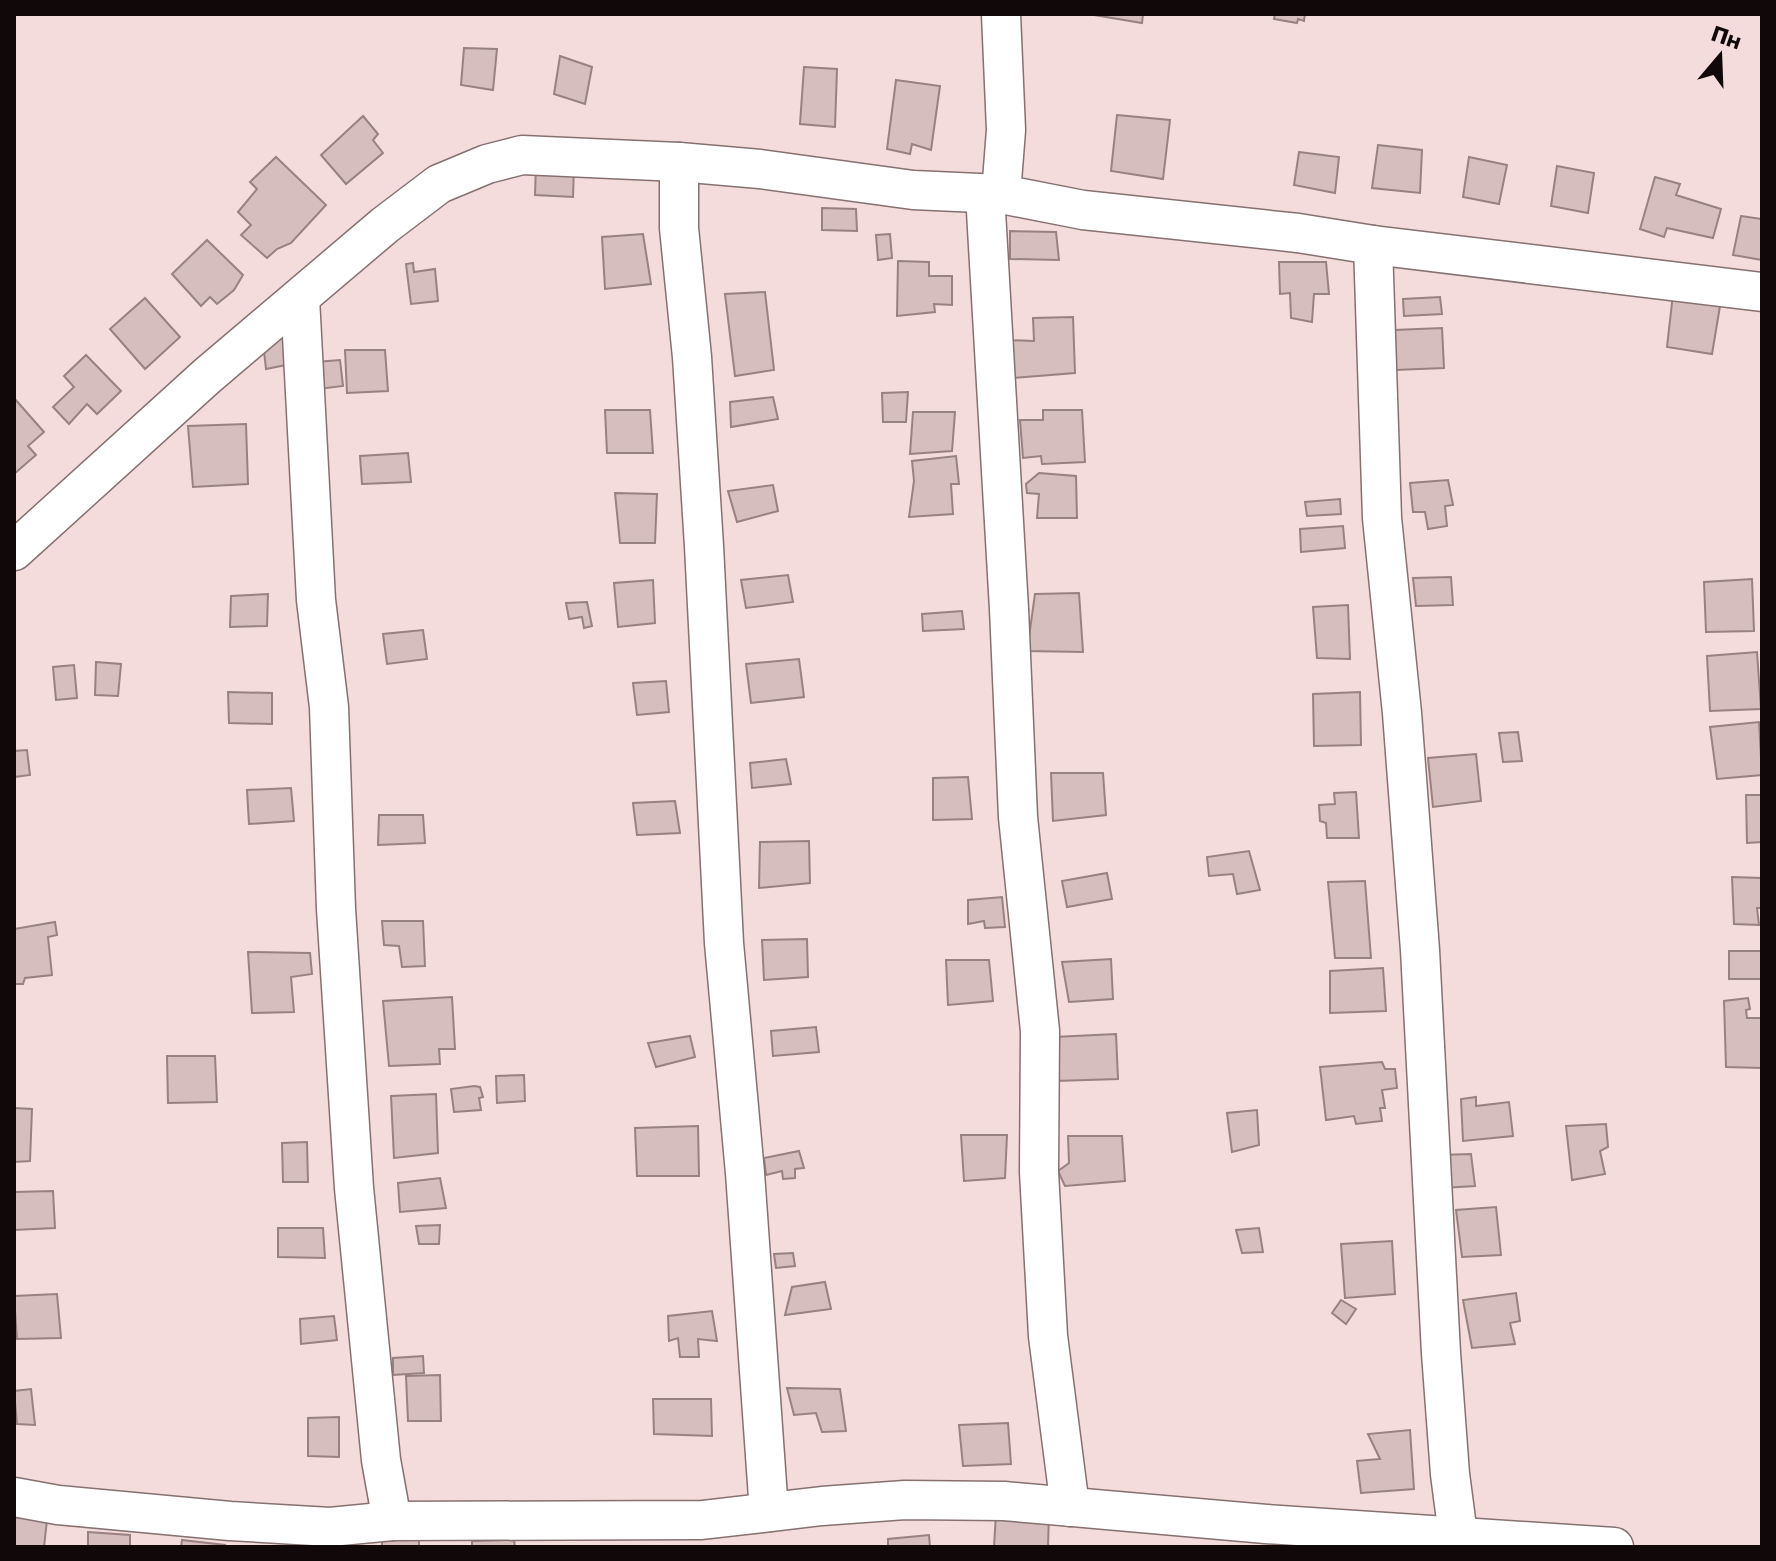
<svg xmlns="http://www.w3.org/2000/svg" width="1776" height="1561" font-family="'Golos Text',sans-serif">
<rect width="100%" height="100%" fill="#f4dbdc"/>
<g fill="#d7bebe" stroke="#988181" stroke-width="2">
<polygon points="1088,14 1143,14 1142,23"/>
<polygon points="1275,14 1305,14 1304,21 1298,19 1297,23 1274,19"/>
<polygon points="464,48 497,49 493,90 461,85"/>
<polygon points="560,56 592,67 585,104 554,94"/>
<polygon points="804,67 837,69 835,127 800,124"/>
<polygon points="896,80 940,86 931,150 912,144 910,154 887,149"/>
<polygon points="1117,115 1170,120 1163,179 1111,171"/>
<polygon points="363,116 378,134 373,140 383,153 346,184 321,155"/>
<polygon points="1378,145 1422,150 1420,193 1372,188"/>
<polygon points="1299,152 1339,157 1335,193 1294,185"/>
<polygon points="276,157 326,205 291,243 277,249 267,258 241,235 251,225 238,212 257,189 250,182"/>
<polygon points="1469,157 1507,165 1499,204 1463,197"/>
<polygon points="536,164 574,166 573,197 535,195"/>
<polygon points="1557,166 1594,173 1588,213 1551,206"/>
<polygon points="1655,177 1680,184 1676,195 1721,209 1713,238 1667,228 1664,237 1640,229"/>
<polygon points="822,208 856,209 857,231 822,230"/>
<polygon points="1741,216 1762,219 1762,260 1733,255"/>
<polygon points="1010,231 1056,232 1059,260 1010,259"/>
<polygon points="643,234 651,284 605,289 602,237"/>
<polygon points="890,234 892,258 878,260 876,235"/>
<polygon points="207,240 243,275 234,290 217,304 210,297 201,306 172,274"/>
<polygon points="898,261 929,262 929,276 952,276 952,305 934,304 935,312 897,316"/>
<polygon points="1279,262 1326,262 1329,294 1314,294 1312,322 1291,318 1290,293 1280,294"/>
<polygon points="413,263 414,272 435,269 438,301 411,304 406,264"/>
<polygon points="765,292 774,370 735,376 725,294"/>
<polygon points="1673,294 1721,300 1712,354 1667,347"/>
<polygon points="1440,297 1442,314 1404,316 1403,299"/>
<polygon points="145,298 180,337 145,369 110,329"/>
<polygon points="1073,317 1075,373 1012,378 1008,340 1034,341 1033,318"/>
<polygon points="1442,328 1444,368 1395,370 1394,330"/>
<polygon points="286,331 291,364 266,369 262,334"/>
<polygon points="345,350 385,350 388,391 347,393"/>
<polygon points="86,355 121,391 97,414 87,404 69,424 53,407 74,387 64,376"/>
<polygon points="340,360 343,386 319,389 316,362"/>
<polygon points="908,392 906,422 883,422 882,393"/>
<polygon points="773,397 778,419 731,427 730,402"/>
<polygon points="14,398 44,432 28,446 36,455 14,474"/>
<polygon points="605,410 650,410 653,453 607,453"/>
<polygon points="1043,410 1082,410 1085,462 1042,464 1041,456 1023,458 1020,420 1043,420"/>
<polygon points="913,412 955,412 952,451 910,454"/>
<polygon points="246,424 248,484 193,487 188,426"/>
<polygon points="408,453 411,482 362,484 360,456"/>
<polygon points="956,456 959,484 951,484 953,514 909,517 914,481 912,461"/>
<polygon points="1039,473 1076,476 1077,518 1037,518 1039,494 1027,493 1026,484"/>
<polygon points="1448,480 1453,505 1445,506 1447,526 1428,529 1425,512 1413,512 1410,483"/>
<polygon points="773,485 778,511 737,522 728,491"/>
<polygon points="615,493 657,494 655,543 620,543"/>
<polygon points="1340,499 1341,514 1307,516 1305,502"/>
<polygon points="1343,526 1345,548 1301,552 1300,529"/>
<polygon points="788,575 793,602 746,608 741,580"/>
<polygon points="1451,577 1453,605 1416,606 1413,578"/>
<polygon points="1752,579 1754,631 1706,632 1704,582"/>
<polygon points="653,580 655,623 618,627 614,583"/>
<polygon points="1079,593 1083,652 1027,651 1035,594"/>
<polygon points="268,594 267,626 230,627 231,596"/>
<polygon points="587,602 592,626 584,628 582,617 569,619 566,603"/>
<polygon points="1348,605 1350,659 1317,658 1313,607"/>
<polygon points="962,611 964,629 923,631 922,614"/>
<polygon points="423,630 427,659 387,664 383,634"/>
<polygon points="1757,652 1761,709 1710,711 1707,656"/>
<polygon points="799,659 804,697 751,703 746,664"/>
<polygon points="96,662 121,664 118,696 95,695"/>
<polygon points="74,665 77,698 56,700 53,667"/>
<polygon points="666,681 669,712 637,715 633,683"/>
<polygon points="228,692 272,693 272,724 229,723"/>
<polygon points="1360,692 1361,745 1314,746 1313,694"/>
<polygon points="1759,722 1762,775 1717,779 1710,727"/>
<polygon points="1518,732 1522,761 1503,762 1499,733"/>
<polygon points="27,750 30,775 14,777 14,751"/>
<polygon points="1476,754 1481,801 1433,807 1428,758"/>
<polygon points="786,759 791,784 752,788 750,763"/>
<polygon points="1051,773 1103,773 1106,815 1053,821"/>
<polygon points="968,777 972,819 933,820 933,778"/>
<polygon points="291,788 294,821 249,824 247,790"/>
<polygon points="1356,792 1359,838 1327,838 1326,823 1320,821 1319,805 1335,804 1334,793"/>
<polygon points="1746,795 1762,795 1762,842 1747,843"/>
<polygon points="675,801 680,833 637,835 633,803"/>
<polygon points="379,815 423,815 425,843 378,845"/>
<polygon points="809,841 810,883 759,888 760,842"/>
<polygon points="1249,851 1260,890 1237,894 1233,874 1209,876 1207,857"/>
<polygon points="1107,873 1112,899 1067,907 1062,881"/>
<polygon points="1732,877 1762,878 1762,908 1757,908 1759,925 1734,924"/>
<polygon points="1365,881 1371,958 1335,958 1328,882"/>
<polygon points="1002,897 1005,927 985,928 984,921 968,924 968,900"/>
<polygon points="382,921 423,921 425,966 402,967 399,946 384,945"/>
<polygon points="55,922 57,935 48,937 52,975 25,978 23,984 14,984 14,929"/>
<polygon points="807,939 808,977 764,980 762,940"/>
<rect x="1729" y="951" width="33" height="28"/>
<polygon points="248,952 310,953 312,974 291,977 294,1012 252,1013"/>
<polygon points="1111,959 1113,999 1069,1002 1062,962"/>
<polygon points="946,960 989,960 993,1001 948,1005"/>
<polygon points="1383,968 1386,1011 1330,1013 1330,971"/>
<polygon points="452,997 455,1049 439,1049 440,1064 389,1066 383,1001"/>
<polygon points="1748,998 1750,1009 1746,1010 1747,1018 1762,1018 1762,1068 1726,1067 1724,1001"/>
<polygon points="816,1027 819,1052 773,1056 771,1031"/>
<polygon points="1116,1034 1118,1079 1055,1081 1054,1037"/>
<polygon points="690,1036 695,1057 656,1067 648,1043"/>
<polygon points="167,1056 215,1056 217,1102 168,1103"/>
<polygon points="1382,1062 1385,1069 1395,1069 1397,1088 1382,1090 1385,1108 1380,1108 1382,1121 1356,1124 1354,1116 1326,1120 1320,1067"/>
<polygon points="524,1075 525,1101 497,1103 496,1076"/>
<polygon points="474,1086 480,1087 483,1097 479,1098 481,1110 454,1112 451,1089"/>
<polygon points="436,1094 438,1153 394,1158 391,1096"/>
<polygon points="1476,1097 1476,1106 1509,1102 1513,1136 1463,1141 1461,1099"/>
<polygon points="14,1108 32,1109 30,1161 14,1162"/>
<polygon points="1257,1110 1259,1145 1232,1152 1227,1113"/>
<polygon points="1606,1124 1608,1147 1600,1151 1605,1174 1572,1180 1566,1126"/>
<polygon points="698,1126 699,1176 637,1176 635,1128"/>
<polygon points="961,1135 1007,1135 1005,1178 964,1181"/>
<polygon points="1068,1136 1122,1136 1125,1181 1065,1186 1058,1171 1069,1163"/>
<polygon points="307,1142 308,1182 283,1182 282,1143"/>
<polygon points="799,1151 804,1168 795,1169 795,1178 783,1179 782,1171 766,1175 764,1158"/>
<polygon points="1471,1154 1475,1186 1442,1188 1440,1155"/>
<polygon points="440,1178 446,1208 400,1212 398,1183"/>
<polygon points="53,1191 55,1228 14,1230 14,1192"/>
<polygon points="1496,1207 1501,1255 1462,1257 1456,1210"/>
<polygon points="440,1225 439,1244 419,1244 416,1226"/>
<polygon points="278,1228 323,1228 325,1258 278,1257"/>
<polygon points="1259,1228 1263,1252 1242,1253 1236,1230"/>
<polygon points="1392,1241 1395,1294 1345,1298 1341,1244"/>
<polygon points="793,1253 795,1266 776,1268 774,1254"/>
<polygon points="825,1282 831,1309 785,1315 792,1287"/>
<polygon points="1516,1293 1520,1321 1510,1323 1515,1344 1472,1348 1463,1300"/>
<polygon points="57,1294 61,1338 17,1339 14,1296"/>
<polygon points="1341,1300 1356,1309 1346,1324 1332,1313"/>
<polygon points="712,1311 717,1341 698,1339 699,1357 680,1357 678,1338 669,1341 668,1316"/>
<polygon points="334,1316 337,1340 301,1344 300,1319"/>
<polygon points="423,1356 424,1373 393,1375 393,1358"/>
<polygon points="440,1375 441,1421 408,1421 406,1376"/>
<polygon points="787,1388 840,1389 846,1431 822,1432 816,1413 794,1415"/>
<polygon points="31,1389 35,1425 17,1424 14,1391"/>
<polygon points="653,1399 711,1399 712,1436 654,1434"/>
<polygon points="339,1417 339,1457 308,1456 308,1418"/>
<polygon points="1008,1423 1011,1464 963,1466 959,1425"/>
<polygon points="1410,1430 1414,1489 1361,1493 1357,1461 1380,1459 1368,1434"/>
<polygon points="996,1513 1049,1513 1048,1547 994,1547"/>
<polygon points="14,1517 47,1520 44,1547 14,1547"/>
<polygon points="88,1532 130,1535 130,1547 88,1547"/>
<polygon points="929,1535 930,1547 888,1547 888,1539"/>
<polygon points="419,1539 419,1547 382,1547 382,1540"/>
<polygon points="182,1540 225,1545 225,1547 181,1547"/>
<polygon points="514,1540 515,1547 472,1547 472,1541"/>
</g>
<g fill="none" stroke-linecap="round" stroke-linejoin="round">
<defs>
<g id="minor">
<polyline points="1001,14 1006,130 1001,194"/>
<polyline points="679,162 679,228 692,357 704,546 724,943 745,1173 769,1512"/>
<polyline points="985,194 1009,609 1018,817 1040,1031 1039,1172 1048,1336 1070,1507"/>
<polyline points="1373,245 1382,518 1402,713 1420,950 1441,1353 1450,1474 1458,1535"/>
<polyline points="300,298 316,600 329,707 336,909 354,1188 381,1460 392,1521"/>
<polyline points="14,551 207,376 385,225 439,184 487,164 522,155 679,162 760,169 913,190 1001,194 1083,210 1298,233 1373,245 1762,292"/>
<polyline points="14,1497 58,1505 230,1521 330,1527 392,1521 702,1520 822,1506 905,1500 1004,1501 1266,1524 1614,1547"/>
</g>
</defs>
<use href="#minor" stroke="#867070" stroke-width="41"/>
<use href="#minor" stroke="#fff" stroke-width="38"/>
</g>
<rect width="1776" height="1561" fill="none" stroke="#110909" stroke-width="32"/>
<g transform="translate(1720 56) rotate(19)" stroke="#f4dbdc" stroke-width="6" paint-order="stroke">
<path d="M0-6L14 30L0 20L-14 30Z" fill="#110909"/>
<text y="-12" font-size="22" font-weight="bold" text-anchor="middle" fill="#110909">Пн</text>
</g>
</svg>
